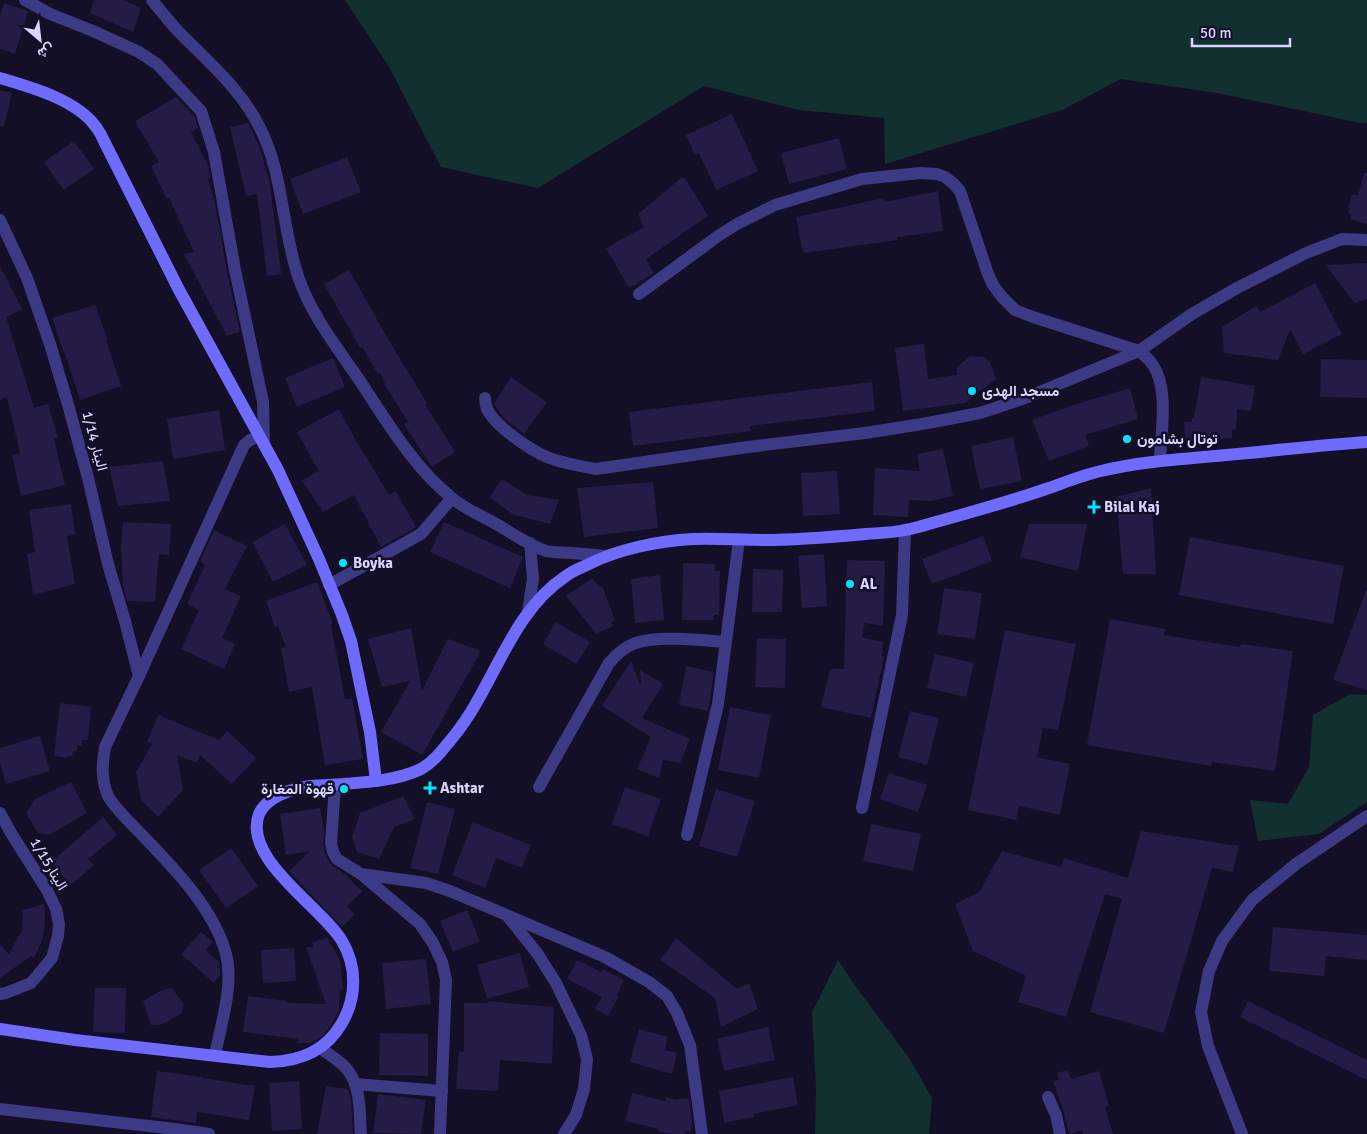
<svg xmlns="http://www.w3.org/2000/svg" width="1367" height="1134" font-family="Signika,Vazirmatn,sans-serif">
<rect width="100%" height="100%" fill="#130f26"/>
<g fill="#12302f">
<polygon points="345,0 1367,0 1367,123 1361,123 1217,93 1121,79 1062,110 885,164 884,118 799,110 704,86 538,188 441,167 388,65"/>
<polygon points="1350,694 1367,695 1367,802 1319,834 1258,841 1250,800 1288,804 1309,767 1313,715"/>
<polygon points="838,960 859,991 909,1058 932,1098 929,1134 815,1134 816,1089 812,1013"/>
</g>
<g fill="#241b47">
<polygon points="94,0 123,0 141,8 133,32 90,13"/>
<polygon points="4,3 28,11 15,54 0,49 0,16"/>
<polygon points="0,90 12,93 4,126 0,126"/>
<polygon points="176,97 195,117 198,128 191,132 209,168 210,178 208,179 215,203 227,272 240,332 227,336 184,254 194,252 169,198 167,199 151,166 159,162 135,121"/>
<polygon points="732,114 758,171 716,190 699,153 695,155 686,135"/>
<polygon points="248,123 260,148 270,184 281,274 267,276 257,194 246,196 230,127"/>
<polygon points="839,138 847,169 789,184 781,153"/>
<polygon points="74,141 94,169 64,190 44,162"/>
<polygon points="347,157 361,192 303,214 290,179"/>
<polygon points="1364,173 1367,173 1367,224 1350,219 1351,214 1348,213 1350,209 1348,208 1352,194 1358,195"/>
<polygon points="681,178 685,178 708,216 646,259 654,273 629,288 606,248 644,227 638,214"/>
<polygon points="938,191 943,231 897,237 898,240 803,253 796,217 884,198 885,202"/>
<polygon points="1367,263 1367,299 1354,303 1326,265"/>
<polygon points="0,266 22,309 6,317 34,408 48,404 58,438 54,439 65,485 21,496 12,455 20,453 7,397 0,400"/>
<polygon points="349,270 388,339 427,403 425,404 455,452 432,467 404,424 408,422 384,384 385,383 380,373 378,374 362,347 360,348 324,284"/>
<polygon points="1315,283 1342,334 1303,354 1290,330 1278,360 1224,353 1222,327 1256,306 1260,312"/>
<polygon points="95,305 108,340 106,340 121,386 80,400 65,353 64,353 52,318"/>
<polygon points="924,344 928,379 957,375 957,367 970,356 984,357 990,362 996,379 965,403 903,411 895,348"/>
<polygon points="333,358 345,387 297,407 285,378"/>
<polygon points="1321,359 1367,360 1367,398 1320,397"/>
<polygon points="511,377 547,402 524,434 503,417 494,404"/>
<polygon points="1201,377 1255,386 1251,411 1237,409 1237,422 1236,422 1236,429 1232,430 1232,438 1185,441 1184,422 1192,422 1192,418 1194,417"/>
<polygon points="872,382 875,411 750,426 751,431 633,446 629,412"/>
<polygon points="1130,388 1138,419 1085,435 1089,446 1049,461 1032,420 1070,406"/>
<polygon points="339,409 355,439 389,495 396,491 416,527 381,547 354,495 323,512 302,480 319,471 297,432"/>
<polygon points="219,410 225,450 173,459 167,419"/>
<polygon points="1013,437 1022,481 980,489 971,446"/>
<polygon points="943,449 953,496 930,501 909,500 908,517 873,515 875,468 920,471 917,454"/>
<polygon points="163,461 170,501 118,506 109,467"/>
<polygon points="837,471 840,514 803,516 801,473"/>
<polygon points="501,479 528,495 559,500 550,524 514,515 490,498"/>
<polygon points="653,482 658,528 584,537 577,488"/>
<polygon points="1151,488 1156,574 1123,574 1116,497"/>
<polygon points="71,504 75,535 67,536 75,584 33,595 27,554 35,552 29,510"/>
<polygon points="123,522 171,524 169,555 159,554 155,602 127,601 123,586 121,548"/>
<polygon points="444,522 523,557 510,588 430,552"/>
<polygon points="285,524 307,565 273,582 252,542"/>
<polygon points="1029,524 1087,524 1078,571 1020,557"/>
<polygon points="214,530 247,546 225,589 241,596 222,638 235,644 224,669 181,649 199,610 187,604 205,565 200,562"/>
<polygon points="983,536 992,561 932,584 922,559"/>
<polygon points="1190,537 1344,566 1333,624 1179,595"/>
<polygon points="824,554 827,606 802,608 798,556"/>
<polygon points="847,560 885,561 883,626 865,623 862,637 883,642 882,656 884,657 871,718 821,707 830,669 844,669"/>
<polygon points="683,563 715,564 715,571 720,571 719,615 714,615 714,620 682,620"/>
<polygon points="753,569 783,570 782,612 752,612"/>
<polygon points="660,575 664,620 635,623 631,579"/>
<polygon points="592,578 599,587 602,586 615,620 611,622 613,626 596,634 566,596"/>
<polygon points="317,582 333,624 331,625 345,699 352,698 363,759 325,765 312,687 289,692 281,648 286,647 278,626 275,627 266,601"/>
<polygon points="944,588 982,593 975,639 937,634"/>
<polygon points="1366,590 1367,591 1367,690 1333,680"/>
<polygon points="1110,619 1165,629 1164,635 1240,647 1241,644 1293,651 1275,771 1212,762 1211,766 1087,745"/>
<polygon points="556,622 590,642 576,664 543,644"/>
<polygon points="411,628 422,691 448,639 481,651 422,755 381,732 410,681 382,687 368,639"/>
<polygon points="1005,630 1076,644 1058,730 1043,728 1037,757 1070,764 1060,815 1019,806 1016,820 968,810"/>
<polygon points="757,638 786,639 785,688 755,687"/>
<polygon points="935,654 974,663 966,697 927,688"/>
<polygon points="631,661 640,684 641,684 640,670 663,684 642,718 690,739 680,763 663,760 659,778 637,769 651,737 602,706"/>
<polygon points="686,666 714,672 708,711 679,705"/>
<polygon points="60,703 91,707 88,740 82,740 82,746 77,745 77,752 73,751 72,756 67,756 67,758 54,756"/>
<polygon points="730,707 771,715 759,778 718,770"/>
<polygon points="910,711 939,718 927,765 898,757"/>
<polygon points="158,715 219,740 227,731 256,758 232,784 200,755 197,763 177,755 183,790 158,817 141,800 136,772 152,744 147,742"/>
<polygon points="40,736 50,771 6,784 0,763 0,748"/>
<polygon points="889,773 927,785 918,812 880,799"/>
<polygon points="71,782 87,813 49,835 38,833 26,813 35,799"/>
<polygon points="625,787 661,799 648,836 612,824"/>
<polygon points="716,789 755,801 737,857 699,846"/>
<polygon points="403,796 415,819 394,827 379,859 357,852 352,837 360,813"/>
<polygon points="427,802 455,809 438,874 410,868"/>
<polygon points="320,808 324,831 323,844 326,856 332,866 345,874 362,891 347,906 355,914 342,927 289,871 310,851 286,855 280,814"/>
<polygon points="103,817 117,835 88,859 94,865 71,885 51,862"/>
<polygon points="473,822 531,845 522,868 496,858 485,888 452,875"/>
<polygon points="871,824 921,834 913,871 863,861"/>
<polygon points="1141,831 1239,846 1233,872 1212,868 1164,1033 1090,1012 1122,899 1105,894 1066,1017 1018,1002 1026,976 973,951 955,904 979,892 1002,851 1061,867 1064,858 1128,878"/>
<polygon points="231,848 258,886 226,908 199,870"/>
<polygon points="44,904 45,922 43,938 34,958 31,956 0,978 0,944 9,954 22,930 23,910"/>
<polygon points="467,910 480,941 453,952 440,921"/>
<polygon points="1273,927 1367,935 1367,960 1326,956 1324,976 1269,971"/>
<polygon points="201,932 213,942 205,950 219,962 220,975 214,983 181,954"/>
<polygon points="327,937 340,961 343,989 340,990 339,1010 334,1020 330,1027 328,1027 328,1029 323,1035 311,1043 298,1043 298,1039 243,1032 248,996 286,1001 286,1003 326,1004 306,947 314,947 312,943"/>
<polygon points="676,938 737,989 749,983 758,1009 721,1027 715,998 660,960"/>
<polygon points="294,948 296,981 263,983 261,950"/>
<polygon points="520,953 529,987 487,999 477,965"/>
<polygon points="426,959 431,1004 386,1009 382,963"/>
<polygon points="577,960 601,972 603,969 624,980 617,995 619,996 608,1016 595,1009 602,997 567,979"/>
<polygon points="95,988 126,988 125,1033 93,1032"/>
<polygon points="172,988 184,1005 181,1014 160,1025 151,1025 143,1001 162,990"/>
<polygon points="487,1001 554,1007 552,1064 500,1060 498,1091 456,1089 459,1051 464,1052 464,1003 488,1003"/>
<polygon points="1248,1001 1367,1060 1367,1080 1240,1017"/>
<polygon points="768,1027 775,1060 724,1071 717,1039"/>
<polygon points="639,1029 668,1037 665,1050 677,1053 672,1074 630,1062"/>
<polygon points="380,1033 428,1034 428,1076 379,1075"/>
<polygon points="1068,1070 1071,1079 1099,1071 1109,1106 1105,1107 1113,1134 1083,1134 1082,1130 1069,1134 1064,1113 1053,1081 1059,1080 1057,1073"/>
<polygon points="157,1071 202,1077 202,1078 255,1086 249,1120 197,1112 196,1123 151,1117"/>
<polygon points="793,1077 798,1105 753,1114 754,1117 724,1123 719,1091"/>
<polygon points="299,1081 302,1129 272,1131 269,1083"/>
<polygon points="326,1086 348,1089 351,1100 353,1134 317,1134"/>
<polygon points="632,1093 665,1101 666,1097 675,1100 685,1098 689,1099 692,1123 690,1132 686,1131 685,1134 670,1134 658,1131 658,1129 625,1121"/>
<polygon points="378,1094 426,1100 421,1134 373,1133"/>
</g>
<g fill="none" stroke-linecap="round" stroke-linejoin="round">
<g stroke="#3d3a85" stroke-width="12">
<polyline points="25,0 50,14 93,31 139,52 157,64 201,111 214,152 235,270 263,402 264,445"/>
<path d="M152,0C163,14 174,28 187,40C214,67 243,93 260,128C283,172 282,229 298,276C310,313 336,346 358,378C386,420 413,467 452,498C466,510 483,516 498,525C513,534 529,545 546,551C554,553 564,552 572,553C584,554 595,555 607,556"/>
<polyline points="0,220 27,278 50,344 69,408 88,478 108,564 125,621 139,676"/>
<path d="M639,294L718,236L737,224L775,205L862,179L920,173L937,174L945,177L954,184L960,191L988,274L993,285L1002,297L1015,310L1033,317L1139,351C1144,355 1149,359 1153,365C1169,389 1161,433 1160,461"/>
<path d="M485,398C485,402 486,406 487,409C495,426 530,450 547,457C562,463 579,466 596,469L748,447L865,433L922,424L980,413L1025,398L1139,351L1192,314L1237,288L1306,253L1342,239L1367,240"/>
<polyline points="329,585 421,534 452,498"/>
<polyline points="528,611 533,579 530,543"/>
<polyline points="335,785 331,843 333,852 337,859 361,874 420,924 433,943 442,962 446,980 440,1134"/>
<path d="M539,787L609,663C616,655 623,648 633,644C655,635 701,640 725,642"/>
<polyline points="862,808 902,615 905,530"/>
<polyline points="0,813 11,833 47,890 56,909 59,924 58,936 52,958 31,983 6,993 0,994"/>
<polyline points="687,835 718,704 739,540"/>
<polyline points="361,874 426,883 450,891 605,957 649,982 667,996 677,1013 690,1045 702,1134"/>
<polyline points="509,918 537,953 556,983 581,1035 587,1059 584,1089 576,1115 564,1134"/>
<path d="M320,1048C329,1054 338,1060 345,1067C362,1085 359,1112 361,1134"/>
<path d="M215,1055C221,1024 234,985 226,954C214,909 174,868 143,836C133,825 115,809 108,796C101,780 102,764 105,747L139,676L244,445L250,440L260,436"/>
<polyline points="355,1084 442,1091"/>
<polyline points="1048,1097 1056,1115 1060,1134"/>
<polyline points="0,1109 175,1129 209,1134"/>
<polyline points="1242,1134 1208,1046 1201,1012 1209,971 1222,941 1252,900 1296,864 1367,816"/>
</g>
<g stroke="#6f6bff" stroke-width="12">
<path d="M0,78C31,87 77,100 96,127C99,131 102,136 104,141L178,288L278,470L319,559L342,615L351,641L370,732L376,781"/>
<path d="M0,1029L75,1040L270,1062C301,1061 326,1051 342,1023C357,997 357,966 342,941C322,907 242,859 259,814C266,798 288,790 305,787C312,785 320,786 328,785C357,783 394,782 421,769C435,761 444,748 454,736C495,685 510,613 566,576C572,571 580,568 587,565C618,549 658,541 693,539C716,538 740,540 764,540C798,540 832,537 866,534C879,533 892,533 905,530C918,528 931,523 943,520C979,510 1014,500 1049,488C1066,482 1083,475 1101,471C1142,461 1184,459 1226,455C1273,451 1320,445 1367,442"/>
</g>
</g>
<g fill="#00e5ff" stroke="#130f26" stroke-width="2">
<circle cx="972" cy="391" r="5"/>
<circle cx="1127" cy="439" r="5"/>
<path d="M1091.5 499.5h5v5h5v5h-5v5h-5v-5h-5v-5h5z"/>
<circle cx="343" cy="563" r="5"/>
<circle cx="850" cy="584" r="5"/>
<path d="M427.5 780.5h5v5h5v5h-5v5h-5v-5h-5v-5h5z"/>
<circle cx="344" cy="789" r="5"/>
</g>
<g text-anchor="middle" stroke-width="5" stroke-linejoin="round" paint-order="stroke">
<g font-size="15" font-weight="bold" fill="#d9d4ff" stroke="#130f26" text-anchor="start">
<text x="982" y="396">مسجد الهدى</text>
<text x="1137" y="444">توتال بشامون</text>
<text x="1104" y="512">Bilal Kaj</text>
<text x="353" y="568">Boyka</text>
<text x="860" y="589">AL</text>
<text x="440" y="793">Ashtar</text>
<text x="334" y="794" text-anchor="end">قهوة المغارة</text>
</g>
<g font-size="15" fill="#d9d4ff" stroke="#130f26">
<text transform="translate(95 441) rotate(75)" y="5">الينار 1/14</text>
<text transform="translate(49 864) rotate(59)" y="5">الينار1/15</text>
</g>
</g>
<g transform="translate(40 40) rotate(152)" stroke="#130f26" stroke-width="4" paint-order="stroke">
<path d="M0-4L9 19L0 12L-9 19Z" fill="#d9d4ff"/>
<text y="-8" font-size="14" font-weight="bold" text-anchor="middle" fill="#d9d4ff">ش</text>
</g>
<path d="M1192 38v8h98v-8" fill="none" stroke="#d9d4ff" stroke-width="2.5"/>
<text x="1200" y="38" font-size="15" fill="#d9d4ff" stroke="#130f26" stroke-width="4" paint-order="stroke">50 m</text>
</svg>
